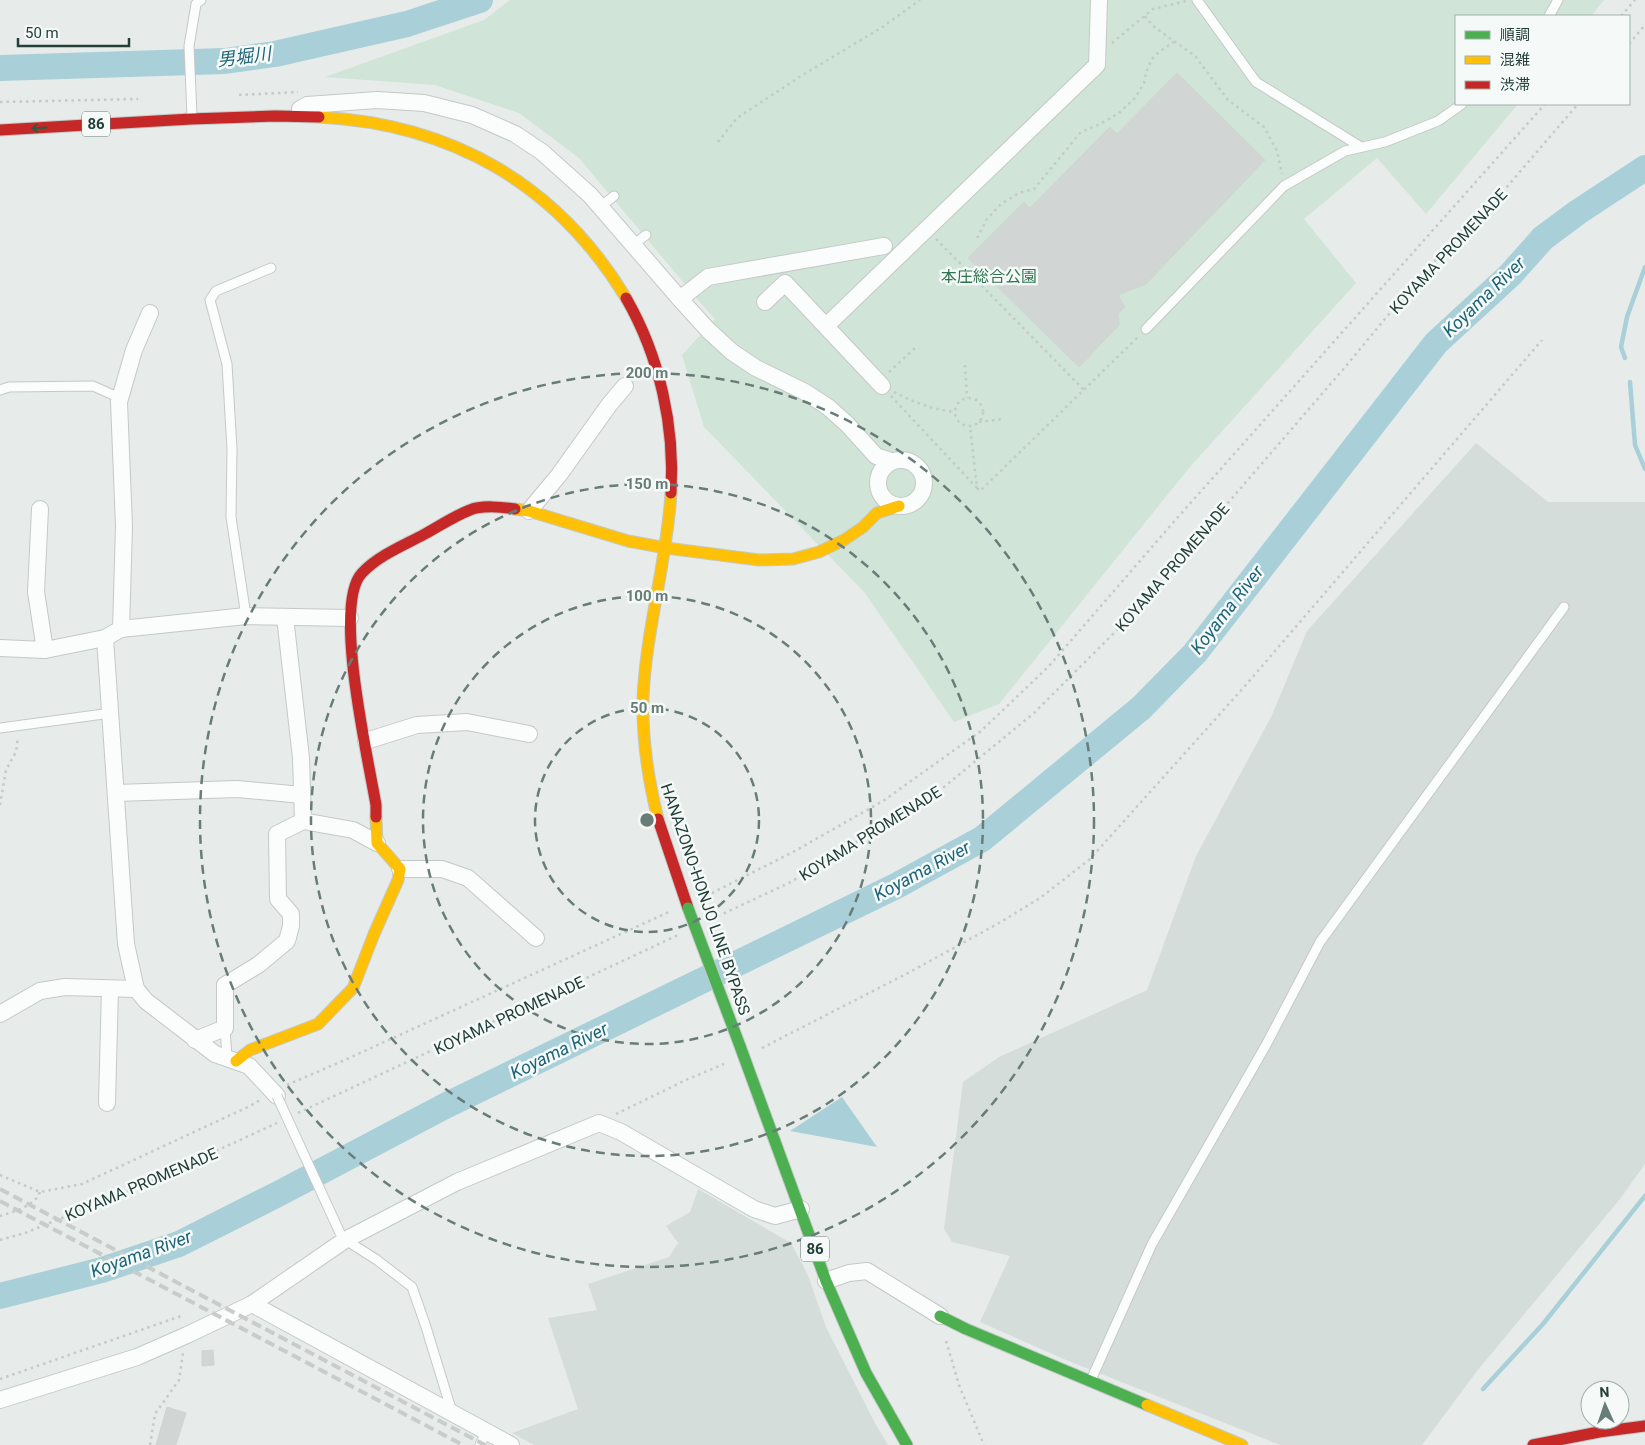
<svg xmlns="http://www.w3.org/2000/svg" width="1645" height="1445" font-family="Roboto,'Noto Sans JP',sans-serif">
<rect width="100%" height="100%" fill="#e7ecea"/>
<g fill="#d5ddda">
<polygon points="1476,443 1548,502 1645,502 1645,1164 1620,1199 1477,1371 1422,1445 1280,1445 1066,1360 980,1322 1010,1256 952,1242 944,1229 963,1082 999,1057 1147,990 1196,856 1272,715 1307,631"/>
<polygon points="698,1189 791,1243 808,1275 826,1327 876,1425 888,1445 534,1445 512,1433 578,1409 548,1318 597,1310 588,1284 669,1257 678,1243 666,1226 690,1212"/>
</g>
<polygon fill="#d0e4d8" points="510,0 1604,0 1591,16 1456,16 1456,104 1518,104 1426,214 1377,158 1304,219 1356,283 1189,468 999,704 954,722 865,593 704,427 682,355 715,319 698,300 579,158 519,113 435,85 325,77 484,20"/>
<polygon fill="#a9cfd8" points="842,1097 877,1147 790,1131"/>
<g fill="none" stroke-linecap="round" stroke-linejoin="round">
<g stroke="#a9cfd8" stroke-width="4.5">
<polyline points="1625,358 1621,347 1627,317 1645,267"/>
<polyline points="1630,382 1635,445 1645,469"/>
<polyline points="1483,1389 1543,1324 1645,1196"/>
</g>
<g stroke="#a9cfd8" stroke-width="26">
<polyline points="0,68 225,61 275,54 407,24 480,0"/>
<polyline points="0,1296 102,1270 179,1244 280,1193 445,1106 896,886 982,839 1141,708 1195,653 1436,343 1510,275 1543,238 1578,212 1645,168"/>
</g>
</g>
<g fill="#d1d5d4" stroke="#cfd5d3">
<polygon points="1177,73 1265,160 1146,284 1118,295 1125,307 1118,314 1119,325 1079,367 968,258 1024,202 1030,208 1110,127 1117,134"/>
<polygon points="213,1350 214,1365 202,1366 202,1351"/>
<polygon points="167,1407 186,1413 176,1445 156,1445"/>
</g>
<g fill="none" stroke-linecap="round" stroke-linejoin="round">
<defs>
<g id="lane">
<polyline points="1197,0 1256,82 1361,147"/>
<polyline points="1549,16 1558,0"/>
<polyline points="192,116 189,46 196,4 201,0"/>
<polyline points="600,207 614,196"/>
<polyline points="633,245 646,235"/>
<polyline points="1146,329 1284,186 1345,151 1385,142 1438,121 1462,104"/>
<polyline points="0,390 9,387 93,386 120,398"/>
<polyline points="246,616 231,517 232,449 227,364 210,300 216,291 271,268"/>
<polyline points="0,728 111,713"/>
<polyline points="225,1028 227,1057"/>
<polyline points="344,1239 377,1260 412,1287 426,1327 452,1412"/>
<polyline points="1091,1380 1152,1244 1266,1045 1320,942 1564,607"/>
<polyline points="480,1445 486,1432"/>
</g>
<g id="street">
<polyline points="300,109 307,105 377,100 424,103 472,115 515,134 542,152 590,195 680,299 708,330 732,352 756,368 805,392 828,407 847,424 876,456 891,461"/>
<polyline points="680,299 708,277 884,246"/>
<polyline points="765,302 785,283 882,386"/>
<polyline points="826,326 1097,65 1099,0"/>
<circle cx="901" cy="483" r="23"/>
<polyline points="40,509 36,592 45,650"/>
<polyline points="529,511 559,475 609,405 625,386"/>
<polyline points="285,617 301,758 303,821 353,830 377,843"/>
<polyline points="121,629 124,526 119,402 134,350 150,313"/>
<polyline points="105,638 126,944 136,989 146,1001 215,1054 249,1066 277,1096"/>
<polyline points="0,648 45,650 105,638 121,629 246,616 350,618"/>
<polyline points="366,741 417,725 467,722 529,734"/>
<polyline points="116,793 237,789 302,795"/>
<polyline points="400,869 442,869 468,878 536,938"/>
<polyline points="0,1014 40,991 65,987 136,989"/>
<polyline points="195,1040 225,1028 225,985 258,965 287,941 291,926 291,914 278,899 277,834 303,821"/>
<polyline points="107,1103 110,989"/>
<polyline points="826,1281 849,1273 867,1271 940,1316"/>
<polyline points="252,1304 511,1445"/>
<polyline points="0,1400 137,1357 187,1335 252,1304 345,1240 457,1182 599,1123 621,1132 754,1209 775,1216 801,1209"/>
</g>
<g id="fast">
<polyline points="740,1046 826,1281 866,1373 907,1445"/>
<polyline points="940,1316 966,1329 1147,1405"/>
</g>
<g id="slow">
<path d="M319,117C452,124 557,184 626,298"/>
<polyline points="515,509 529,511 628,541 666,548 759,560 793,559 819,552 844,540 863,527 877,513 899,506"/>
<path d="M658,819C648,779 642,739 643,698C646,629 667,562 671,493"/>
<polyline points="236,1061 250,1050 318,1024 353,988 374,934 398,880 400,869 377,843 376,817"/>
<polyline points="1147,1405 1242,1445"/>
</g>
<g id="jam">
<polyline points="0,130 191,119 275,116 319,117"/>
<path d="M626,298C660,357 675,427 671,493"/>
<path d="M376,817V805C369,762 332,604 362,573C378,556 402,546 423,535C438,527 454,516 470,510C481,505 503,507 515,509"/>
<polyline points="658,819 688,908"/>
<polyline points="1533,1445 1599,1432 1645,1426"/>
</g>
</defs>
<use href="#lane" stroke="#c4c9c7" stroke-width="11"/>
<use href="#street" stroke="#c4c9c7" stroke-width="18"/>
<use href="#fast" stroke="#c2c9c7" stroke-width="13"/>
<use href="#slow" stroke="#c2c9c7" stroke-width="13"/>
<use href="#jam" stroke="#c2c9c7" stroke-width="13"/>
<g stroke="#c2cbc9" stroke-width="2.5" stroke-dasharray="2.5 4" stroke-linecap="butt">
<polyline points="1145,16 1153,26 1195,56 1228,100 1264,127 1277,151 1282,174"/>
<polyline points="1621,16 1635,0"/>
<polyline points="1112,43 1153,9 1186,1"/>
<polyline points="1629,44 1645,25"/>
<polyline points="239,95 298,92"/>
<polyline points="0,102 138,99"/>
<polyline points="718,142 737,118 801,76 881,28 920,0"/>
<polyline points="977,238 987,219 1001,204 1019,193 1034,189 1081,132 1100,124 1119,113 1135,98 1144,83 1146,72 1152,59 1159,52 1175,41"/>
<polyline points="936,239 1084,390"/>
<polyline points="965,365 967,398"/>
<polyline points="889,372 915,348"/>
<path d="M894,392C913,402 934,410 955,412"/>
<polyline points="891,396 977,488 970,426"/>
<circle cx="969" cy="412" r="14"/>
<polyline points="979,422 1003,419"/>
<polyline points="977,488 980,491 1138,337"/>
<polyline points="0,805 6,770 16,752 18,737"/>
<polyline points="706,896 793,852 883,801 981,731 1049,666 1171,525 1545,104"/>
<polyline points="712,919 789,883 933,796 1034,713 1127,620 1346,366 1403,297 1464,228 1482,216 1578,104"/>
<polyline points="762,1048 910,972 999,923 1040,898 1090,859 1245,686 1542,340"/>
<polyline points="287,1085 347,1059 669,912"/>
<polyline points="298,1113 678,935"/>
<polyline points="616,1114 688,1079 724,1064"/>
<polyline points="0,1175 40,1192 82,1184 250,1106 260,1100"/>
<path d="M0,1216C13,1212 35,1206 40,1192"/>
<polyline points="0,1240 25,1233 131,1190 277,1123"/>
<polyline points="946,1341 959,1385 984,1445"/>
<polyline points="0,1379 184,1315"/>
<polyline points="150,1445 155,1414 179,1380 183,1353"/>
</g>
<use href="#lane" stroke="#fbfcfc" stroke-width="9"/>
<use href="#street" stroke="#fbfcfc" stroke-width="16"/>
<use href="#fast" stroke="#4caf50" stroke-width="11"/>
<use href="#slow" stroke="#ffc107" stroke-width="11"/>
<use href="#jam" stroke="#c62828" stroke-width="11"/>
<g stroke="#c8cccb" stroke-width="4" stroke-dasharray="10 5" stroke-linecap="butt">
<polyline points="0,1189 485,1445"/>
<polyline points="0,1201 463,1445"/>
</g>
<defs>
<polyline id="lane-bridge" points="277,1096 340,1233"/>
<polyline id="fast-bridge" points="688,908 740,1046"/>
</defs>
<use href="#lane-bridge" stroke="#c4c9c7" stroke-width="11" stroke-linecap="butt"/>
<use href="#fast-bridge" stroke="#c2cac9" stroke-width="13" stroke-linecap="butt"/>
<use href="#lane-bridge" stroke="#fbfcfc" stroke-width="9"/>
<use href="#fast-bridge" stroke="#4caf50" stroke-width="11"/>
</g>
<defs><path id="oneway-shaft" d="M-6 0H5M1.5-3L5.5 0L1.5 3" fill="none" stroke-width="1.6" stroke-linecap="round" stroke-linejoin="round" transform="scale(1.25)"/></defs>
<use stroke="#2e5b40" href="#oneway-shaft" transform="translate(39 128) rotate(176)"/>
<g fill="none" stroke="#687c78" stroke-width="2.5" stroke-dasharray="9 6">
<circle cx="647" cy="820" r="112"/>
<circle cx="647" cy="820" r="224"/>
<circle cx="647" cy="820" r="336"/>
<circle cx="647" cy="820" r="447"/>
</g>
<g text-anchor="middle" stroke-width="5" stroke-linejoin="round" paint-order="stroke">
<g fill="#f5faf8" stroke="#637773" stroke-width="1">
<rect x="82" y="111.5" width="28" height="25" rx="4"/>
<rect x="801" y="1236.5" width="28" height="25" rx="4"/>
</g>
<g font-size="15" font-weight="bold" fill="#243f3a">
<text x="96" y="129">86</text>
<text x="815" y="1254">86</text>
</g>
<g font-size="16" fill="#243f3a" stroke="#f5faf8">
<text transform="translate(1448 251) rotate(-47)" y="6">KOYAMA PROMENADE</text>
<text transform="translate(1172 567) rotate(-49)" y="6">KOYAMA PROMENADE</text>
<text transform="translate(870 833) rotate(-32)" y="6">KOYAMA PROMENADE</text>
<text transform="translate(706 899) rotate(71)" y="6">HANAZONO-HONJO LINE BYPASS</text>
<text transform="translate(509 1015) rotate(-25)" y="6">KOYAMA PROMENADE</text>
<text transform="translate(141 1184) rotate(-23)" y="6">KOYAMA PROMENADE</text>
</g>
<g font-size="16" fill="#2f754f" stroke="#f5faf8">
<text x="989" y="282">本庄総合公園</text>
</g>
<g font-size="18" font-style="italic" fill="#1f657a" stroke="#f5faf8">
<text transform="translate(244 57) rotate(-7)" y="6">男堀川</text>
<text transform="translate(1484 297) rotate(-44)" y="6">Koyama River</text>
<text transform="translate(1227 610) rotate(-52)" y="6">Koyama River</text>
<text transform="translate(922 871) rotate(-28)" y="6">Koyama River</text>
<text transform="translate(559 1051) rotate(-26)" y="6">Koyama River</text>
<text transform="translate(141 1254) rotate(-20)" y="6">Koyama River</text>
</g>
</g>
<circle cx="647" cy="820" r="8" fill="#687c78" stroke="#f5faf8" stroke-width="2.5"/>
<g font-size="15" text-anchor="middle" font-weight="bold" fill="#687c78" stroke="#f5faf8" stroke-width="5" stroke-linejoin="round" paint-order="stroke">
<text x="647" y="378">200 m</text>
<text x="647" y="489">150 m</text>
<text x="647" y="601">100 m</text>
<text x="647" y="713">50 m</text>
</g>
<rect x="1455" y="15" width="175" height="90" fill="#f5faf8" stroke="#a1afac"/>
<rect x="1465" y="31" width="25" height="8" fill="#4caf50" stroke="#a1afac"/>
<text x="1500" y="40" font-size="15" fill="#243f3a">順調</text>
<rect x="1465" y="56" width="25" height="8" fill="#ffc107" stroke="#a1afac"/>
<text x="1500" y="65" font-size="15" fill="#243f3a">混雑</text>
<rect x="1465" y="81" width="25" height="8" fill="#c62828" stroke="#a1afac"/>
<text x="1500" y="90" font-size="15" fill="#243f3a">渋滞</text>
<g transform="translate(1605 1405) rotate(357)"><circle r="24" fill="#f5faf8" stroke="#a1afac"/>
<path d="M0-4L9 19L0 12L-9 19Z" fill="#687c78"/>
<text y="-8" font-size="14" font-weight="bold" text-anchor="middle" fill="#243f3a">N</text>
</g>
<path d="M18 38v8h111v-8" fill="none" stroke="#243f3a" stroke-width="2.5"/>
<text x="25" y="38" font-size="15" fill="#243f3a" stroke="#f5faf8" stroke-width="4" paint-order="stroke">50 m</text>
</svg>
